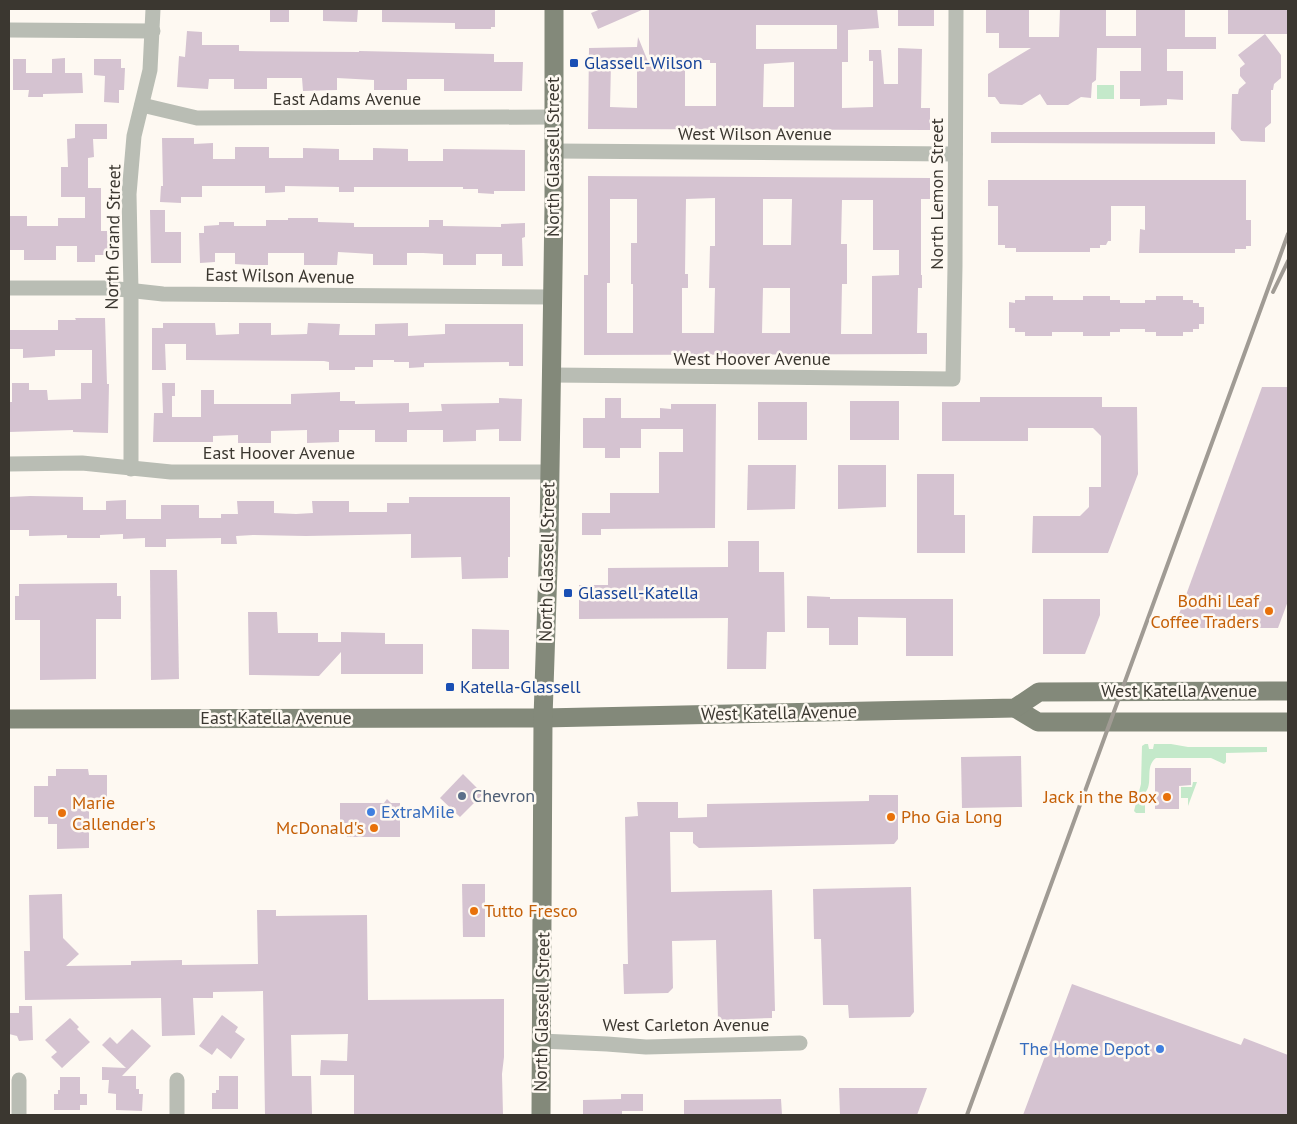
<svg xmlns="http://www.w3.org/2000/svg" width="1297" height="1124" font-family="'PT Sans',sans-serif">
<rect width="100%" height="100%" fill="#fef9f2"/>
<g fill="#c4e9ca">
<rect x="1097" y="85" width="17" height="14"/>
<path d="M1145,744H1148L1149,749H1153L1154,744H1171L1188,747H1267V752L1226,753V762L1224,764L1211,758H1156C1144,767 1154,783 1145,793V813H1136L1134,811L1141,784L1142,746Z"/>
<polygon points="1193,782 1197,782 1188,806 1188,798 1181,798 1181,787 1192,787"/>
</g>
<g fill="#d5c3d1" fill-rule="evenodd">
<rect x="270" y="9" width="19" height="13"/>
<polygon points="323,9 358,9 357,22 323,21"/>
<polygon points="382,9 495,9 495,27 491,27 491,29 455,29 455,23 382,22"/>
<polygon points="601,9 644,9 598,29 591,13"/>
<path d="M649,9H877L879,28L848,30V62H842V108L873,107V61H869V50H881L884,84H898V48L922,49L921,108H930V130L588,129L589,48L637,47L638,37L649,64ZM756,25H837V49H756ZM685,60H710V63H716V106H685ZM794,62V107H763L764,64ZM611,63H637V108L610,107Z"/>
<rect x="898" y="9" width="36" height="17"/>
<polygon points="986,9 1029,9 1029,37 1059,37 1060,9 1106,9 1106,36 1136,36 1136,9 1185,9 1185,37 1216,37 1216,49 1167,49 1167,71 1183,71 1183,100 1167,99 1167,105 1140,106 1140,99 1120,99 1120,71 1141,71 1141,48 1097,48 1096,80 1092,83 1091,98 1081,97 1068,105 1047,105 1040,94 1022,105 1000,104 995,97 988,97 988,74 1031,48 999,48 999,33 986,33"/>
<rect x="1228" y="9" width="60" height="25"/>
<polygon points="187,31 202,32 202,45 239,45 239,51 359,52 359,51 494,54 494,62 523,62 522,91 444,91 444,79 407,79 407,90 374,90 374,80 337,78 337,90 303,91 302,78 267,78 267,89 234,89 234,79 209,79 208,89 177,87 179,56 185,57"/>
<polygon points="1265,34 1281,55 1281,78 1274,84 1273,90 1271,90 1271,123 1265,128 1265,142 1241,141 1231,129 1232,94 1238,94 1239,89 1246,83 1240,76 1240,68 1245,64 1238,55"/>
<polygon points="65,58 65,73 82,73 83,93 43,94 43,97 28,97 29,90 13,90 13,59 26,59 26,73 52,73 52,59"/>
<polygon points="94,59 121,59 121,68 125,68 124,90 119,90 119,103 104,102 105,76 94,75"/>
<polygon points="75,124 107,124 107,139 93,139 94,157 88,158 88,188 101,188 101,231 107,231 108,255 95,255 95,262 77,262 77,246 56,246 56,260 24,260 24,250 9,250 9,216 27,216 27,226 58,226 58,218 85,218 85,197 61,197 61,167 68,167 67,139 75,138"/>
<polygon points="991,132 1215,132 1215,144 991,143"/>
<polygon points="162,138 194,138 194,144 213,143 213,159 235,159 235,147 269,147 269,158 303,158 303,148 339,149 339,160 373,160 373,148 408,149 408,161 443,161 443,149 525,150 525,191 494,191 494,194 478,193 478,189 463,189 463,187 354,187 354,192 339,192 339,187 285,186 285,192 265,193 265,186 202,186 202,197 181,197 181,203 160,202 161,186 163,186"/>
<path d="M588,176L930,178V199H921V275H922V288H918L917,333H927V354L584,355V275H588ZM715,198V246H710L709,288H715L714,333H682V288H688V274H685L686,199ZM610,199H637V243H631V284H633V333H607V283H610ZM763,199H792L791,245H763ZM842,200H873V250H899V275L872,276V334H841L842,284H847V244H841ZM763,288H790V333H762Z"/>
<polygon points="988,180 1246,180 1246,220 1251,220 1251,246 1246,246 1246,249 1235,249 1235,253 1139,253 1140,229 1145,230 1145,206 1111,206 1111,241 1108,241 1106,245 1100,245 1100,248 1090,248 1090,252 1016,252 1016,248 1005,248 1005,245 998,245 998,206 988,206"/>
<polygon points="150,210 165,210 165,232 181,232 181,263 151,263"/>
<polygon points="288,218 318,218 318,222 354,223 354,227 429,227 429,220 443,220 443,226 501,227 501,224 525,223 525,237 522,238 523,266 502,266 502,254 476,254 476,265 443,265 443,254 423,253 407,253 407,265 373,265 373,254 338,252 337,265 304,265 304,253 268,253 268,265 253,265 235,264 235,253 215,253 215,262 200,263 199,233 204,233 204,226 219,225 219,222 234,222 234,226 266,226 266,220 288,220"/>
<polygon points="1025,296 1053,296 1053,300 1083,300 1083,296 1110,296 1110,300 1120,300 1120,303 1145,303 1145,300 1156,300 1156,296 1183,296 1183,300 1193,300 1193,303 1199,303 1199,307 1204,307 1204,324 1199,324 1199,329 1193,329 1193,332 1183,332 1183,336 1156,336 1156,332 1145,332 1145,329 1120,329 1120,332 1110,332 1110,336 1083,336 1083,332 1052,332 1052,336 1025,336 1025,332 1015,332 1015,328 1009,328 1009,302 1015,303 1015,300 1025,300"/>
<polygon points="75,318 105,318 107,384 109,384 108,433 73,432 73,430 9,432 9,402 12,402 12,383 29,383 29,390 47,390 48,400 81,399 81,383 92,383 92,350 55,350 55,356 23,358 23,349 9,349 9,330 58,330 58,320 76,320"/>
<polygon points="163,323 215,323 216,335 239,334 239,323 271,323 271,335 307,334 308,323 340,324 339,335 375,335 375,324 408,323 408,336 445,334 445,324 523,324 523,366 509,366 509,362 424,363 424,367 409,368 409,362 394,362 394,360 373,360 373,367 355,367 355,370 329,370 329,362 324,361 186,360 186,344 165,344 166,370 152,370 152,328 163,328"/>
<polygon points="162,383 175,383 175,396 172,396 172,417 201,417 201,390 214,390 214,404 291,404 291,394 340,392 340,401 355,401 355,404 409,403 409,412 442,411 441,404 499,403 499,398 522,399 521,441 499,441 499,429 476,430 476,441 443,442 443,430 407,430 407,442 375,442 375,430 339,430 339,442 307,443 307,430 271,431 271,443 238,443 238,435 213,436 213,442 153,442 154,413 163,413"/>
<polygon points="1262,387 1288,387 1288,601 1278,628 1174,628"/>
<polygon points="980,397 1102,397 1102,407 1137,407 1138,474 1108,553 1032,553 1033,516 1080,516 1089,507 1089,487 1101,487 1101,436 1093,428 1028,428 1028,441 942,441 942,402 980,402"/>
<polygon points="605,398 621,398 621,418 660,418 660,408 671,409 671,404 716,404 715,528 601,529 601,535 582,535 582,513 610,513 610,493 659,493 659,452 683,452 683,429 641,429 641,448 620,448 620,458 605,458 605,448 583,448 583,418 605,418"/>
<rect x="850" y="401" width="49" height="39"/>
<rect x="758" y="402" width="49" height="38"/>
<polygon points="748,465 796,465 795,509 747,510"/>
<polygon points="838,465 886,465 886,507 838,509"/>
<polygon points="917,474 954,474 954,515 965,515 965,553 917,553"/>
<polygon points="30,496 83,497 83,510 106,510 106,501 126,500 126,519 161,519 161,505 199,505 199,518 221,518 221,514 238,514 237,501 274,501 274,513 296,514 313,513 312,501 349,501 349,512 387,512 387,503 409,503 409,497 510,497 510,557 508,557 508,578 462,579 461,557 411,558 411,534 306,536 253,535 236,536 237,544 221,544 221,538 166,539 166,547 145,547 145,538 123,539 123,534 100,535 100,538 67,538 67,535 29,536 29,530 9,530 9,497"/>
<polygon points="728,541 759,541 759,572 784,572 785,632 767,632 766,669 727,669 728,618 579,619 579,585 608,585 608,568 728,567"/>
<polygon points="150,570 177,570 179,679 151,680"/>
<polygon points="117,583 117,596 121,596 121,619 96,619 96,679 40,680 40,620 15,620 15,596 19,596 19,584"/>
<polygon points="807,596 830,597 830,599 953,599 953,656 906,656 906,618 858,617 858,645 829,645 829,628 807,628"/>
<polygon points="1043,599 1100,599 1100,615 1085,654 1043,654"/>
<polygon points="248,612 277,612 278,633 318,633 318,642 341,642 341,632 385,633 385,644 423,644 423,674 341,674 341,652 319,676 249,675"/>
<polygon points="472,629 509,630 509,669 472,669"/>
<polygon points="1021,756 1022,807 962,808 961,757"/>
<polygon points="1155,768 1191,768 1191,785 1179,786 1179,809 1155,809"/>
<polygon points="56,769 88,769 89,775 107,775 107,808 89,808 89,848 57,849 57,824 48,824 48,817 34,817 34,786 48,786 48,776 56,776"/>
<polygon points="463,774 483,794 460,817 440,798"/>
<polygon points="869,795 898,795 898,839 894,844 699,848 693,843 693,832 670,832 671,892 772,890 775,1011 772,1011 772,1018 718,1020 716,940 672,941 673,988 668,993 624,994 623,964 628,964 625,817 638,816 637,802 678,802 678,818 707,817 707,804 869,801"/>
<polygon points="387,799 391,803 400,803 400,811 405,815 400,820 400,837 347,837 347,823 340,823 340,803 384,803"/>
<polygon points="462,884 485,884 485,937 463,937"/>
<polygon points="911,887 914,1012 910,1017 849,1018 848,1005 823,1005 821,939 814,939 813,889"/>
<polygon points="62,894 63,938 79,954 66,966 131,965 131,961 182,960 182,965 258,964 257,910 276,910 276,916 367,915 368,1000 504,999 504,1057 502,1074 503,1115 354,1115 354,1075 320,1075 321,1060 347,1061 348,1034 291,1035 292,1076 311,1076 312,1114 265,1115 263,991 213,992 213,998 193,998 195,1035 162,1036 161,998 25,1000 24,951 30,951 29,895"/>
<polygon points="1072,984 1241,1045 1244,1038 1288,1055 1288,1115 1023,1115"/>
<polygon points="19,1006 32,1006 33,1040 19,1041 17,1036 9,1034 9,1013 19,1013"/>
<polygon points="222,1015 238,1027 235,1032 245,1039 231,1059 217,1048 212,1055 199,1046"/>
<polygon points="70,1018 79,1027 77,1029 90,1042 62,1068 51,1057 57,1052 45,1040"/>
<polygon points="132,1029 151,1046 122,1076 136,1076 136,1089 139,1089 139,1094 143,1094 142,1111 116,1110 116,1094 108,1093 109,1080 102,1080 102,1067 126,1068 102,1045 110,1037 117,1044"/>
<polygon points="219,1076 238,1076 238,1109 212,1109 212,1093 216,1093 216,1090 219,1090"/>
<polygon points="60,1077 80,1077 80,1094 87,1094 87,1105 80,1105 80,1110 54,1110 54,1094 58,1094 58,1090 60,1090"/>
<polygon points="839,1088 927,1088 917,1115 840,1115"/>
<polygon points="621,1094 643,1094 643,1111 622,1111 622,1115 583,1115 583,1100 621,1099"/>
<polygon points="781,1099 782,1115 684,1115 684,1100"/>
</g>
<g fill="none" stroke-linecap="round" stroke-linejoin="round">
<g stroke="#b9bdb4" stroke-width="15">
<polyline points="9,30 153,31"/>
<polyline points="142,105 197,118 554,117"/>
<polyline points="554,151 955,154"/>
<polyline points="9,288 109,288 163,294 552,297"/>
<polyline points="551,375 953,379 955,266 956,9"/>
<polyline points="9,464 82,463 171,472 550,472"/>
<polyline points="131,469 131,291 129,194 134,136 150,70 153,9"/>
<polyline points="541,1041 607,1044 646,1047 800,1043"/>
<polyline points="19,1080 19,1115"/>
<polyline points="177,1080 177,1115"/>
</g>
<g stroke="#83897a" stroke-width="19">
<polyline points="1015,708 1038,722 1288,722"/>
<polyline points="9,719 543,718 1015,708 1039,692 1288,691"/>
<polyline points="541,1115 543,718 549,537 554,206 554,9"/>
</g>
<g stroke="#a09b94" stroke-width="4">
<polyline points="1273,292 1288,261"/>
<polyline points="967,1115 1288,234"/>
</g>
</g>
<g fill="#1a4fb4" stroke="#fef9f2" stroke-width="2">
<rect x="569" y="58" width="10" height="10" rx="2.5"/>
<rect x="563" y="588" width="10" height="10" rx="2.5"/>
<rect x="445" y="682" width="10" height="10" rx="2.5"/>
</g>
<g fill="#e8710a" stroke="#fef9f2" stroke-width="2">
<circle cx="1269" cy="611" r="5"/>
<circle cx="1167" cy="797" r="5"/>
<circle cx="62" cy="813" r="5"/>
<circle cx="891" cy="817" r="5"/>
<circle cx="374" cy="828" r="5"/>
<circle cx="474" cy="911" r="5"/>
</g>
<circle fill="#5c6f8a" stroke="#fef9f2" stroke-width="2" cx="462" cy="796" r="5"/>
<g fill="#3f7fe0" stroke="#fef9f2" stroke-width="2">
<circle cx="371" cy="812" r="5"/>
<circle cx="1160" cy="1049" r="5"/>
</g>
<g text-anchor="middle" stroke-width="5" stroke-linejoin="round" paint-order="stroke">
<g font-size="18" fill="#164399" stroke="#fef9f2" text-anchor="start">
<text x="584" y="69">Glassell-Wilson</text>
<text x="578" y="599">Glassell-Katella</text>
<text x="460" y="693">Katella-Glassell</text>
</g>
<g font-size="18" fill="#3b3730" stroke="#fef9f2">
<text x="347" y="105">East Adams Avenue</text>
<text x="755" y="140">West Wilson Avenue</text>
<text transform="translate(553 157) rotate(-90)" y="6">North Glassell Street</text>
<text transform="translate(937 194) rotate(-90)" y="6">North Lemon Street</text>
<text transform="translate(113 237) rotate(-89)" y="6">North Grand Street</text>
<text transform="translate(280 276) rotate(1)" y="6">East Wilson Avenue</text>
<text x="752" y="365">West Hoover Avenue</text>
<text x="279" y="459">East Hoover Avenue</text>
<text transform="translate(547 562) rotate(-89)" y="6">North Glassell Street</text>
<text x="1179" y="697">West Katella Avenue</text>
<text transform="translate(779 713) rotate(-1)" y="6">West Katella Avenue</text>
<text x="276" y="724">East Katella Avenue</text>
<text transform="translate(542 1012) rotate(-89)" y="6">North Glassell Street</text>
<text x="686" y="1031">West Carleton Avenue</text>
</g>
<g font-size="18" fill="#c56008" stroke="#fef9f2" text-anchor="end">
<text x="1259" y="607">Bodhi Leaf<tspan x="1259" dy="21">Coffee Traders</tspan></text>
<text x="1157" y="803">Jack in the Box</text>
<text x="72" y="809" text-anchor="start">Marie<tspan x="72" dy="21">Callender's</tspan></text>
<text x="901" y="823" text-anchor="start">Pho Gia Long</text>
<text x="364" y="834">McDonald's</text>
<text x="484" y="917" text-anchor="start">Tutto Fresco</text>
</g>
<g font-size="18" fill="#4e5e75" stroke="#fef9f2" text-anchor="start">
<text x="472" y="802">Chevron</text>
</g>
<g font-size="18" fill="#366cbe" stroke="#fef9f2" text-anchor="start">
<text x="381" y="818">ExtraMile</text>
<text x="1150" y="1055" text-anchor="end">The Home Depot</text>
</g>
</g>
<rect width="1297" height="1124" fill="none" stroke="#3b3730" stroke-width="20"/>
</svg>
